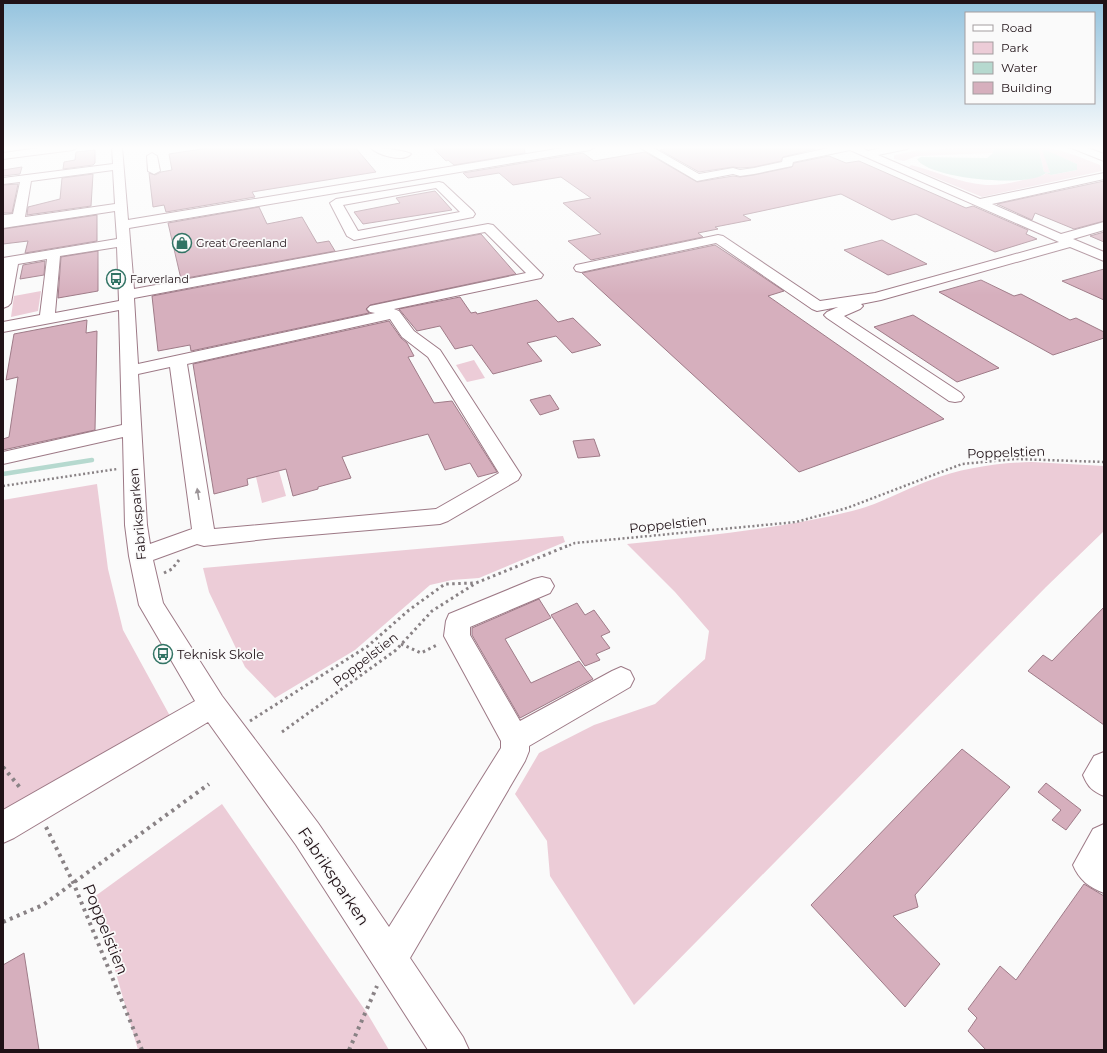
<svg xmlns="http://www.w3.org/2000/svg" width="1107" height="1053" font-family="Montserrat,sans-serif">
<rect width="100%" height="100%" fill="#fafafa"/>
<g fill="#ecccd7">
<polygon points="973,147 994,147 993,153 917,156 904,161 894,159 894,155 914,151"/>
<path d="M1033,147C1056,147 1078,156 1100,165L1102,171L982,197L909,167L911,165C936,171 960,183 986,185C1005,186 1026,179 1044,175L1046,173L1051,175L1077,170V164L1043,150L1050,173L1044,172L1039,150Z"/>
<polygon points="41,291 38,311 11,317 14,296"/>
<polygon points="474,360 485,378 467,382 456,365"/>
<path d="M1032,462L1104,466V531L1046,587L634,1005L550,876L547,841L515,794L539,753L594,725L655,704L705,659L709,631L675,592L627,544C702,536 779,529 852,511C878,505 903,490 928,481C962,468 996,463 1032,462Z"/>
<polygon points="279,471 286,496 262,503 256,477"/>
<polygon points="97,484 108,569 123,630 170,716 3,813 3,500"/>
<polygon points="563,536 565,542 479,578 452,580 430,585 355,650 275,698 245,667 209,592 203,568"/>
<polygon points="222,804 367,1013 389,1050 138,1050 94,897"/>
</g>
<path fill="#b6d9cf" d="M994,147H1033L1039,150L1044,172L1050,173L1042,150H1046L1077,164V170L1051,175L1046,173C1030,188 928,179 917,159L921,157L987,158L993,153Z"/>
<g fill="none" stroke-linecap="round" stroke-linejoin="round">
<polyline stroke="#b6d9cf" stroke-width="4.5" points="3,474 92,460"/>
</g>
<g fill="#d6afbd" stroke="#9f7b88">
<polygon points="215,147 355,147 376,172 252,192 255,197 166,212 164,205 153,207 149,173 155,175 161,172 172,170 169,154"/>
<polygon points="432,147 524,147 525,153 454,165 448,160 446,161"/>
<polygon points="673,147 811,147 815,149 783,157 781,161 754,167 740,168 733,167 699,172 660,150"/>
<polygon points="95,150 95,163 93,165 63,169 64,162 75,160 76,152"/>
<polygon points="645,152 697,182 733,176 740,177 754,175 792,167 794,163 829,156 846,163 859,161 966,208 973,206 1028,230 1026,234 1037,239 995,252 916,214 892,220 841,194 743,215 751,220 715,227 718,229 698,233 703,237 591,260 568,241 601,234 563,203 591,198 561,177 513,185 499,173 468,178 463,173 583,153 594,161"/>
<polygon points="22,167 20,174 3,176 3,170"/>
<polygon points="93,174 91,206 27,215 28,207 60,199 62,178"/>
<polygon points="1104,181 1104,221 1074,229 1035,213 1032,220 997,204"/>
<polygon points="18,184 12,213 3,213 3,185"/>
<polygon points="435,191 452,210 363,224 354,212 400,203 396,198"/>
<polygon points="259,207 267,224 302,217 317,243 329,241 335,251 181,279 168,223"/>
<polygon points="97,215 97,241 25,253 28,241 3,244 3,229"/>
<polygon points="1104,232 1104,242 1090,236"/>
<polygon points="481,234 516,274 370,305 366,309 369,313 191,351 190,345 158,351 152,296"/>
<polygon points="882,240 927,264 888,275 844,250"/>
<polygon points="715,245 784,291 768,296 944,419 799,472 582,273"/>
<polygon points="98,251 98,291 58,298 61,257"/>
<polygon points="45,261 44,275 20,279 23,265"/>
<polygon points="1104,269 1104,300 1062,281"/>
<polygon points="981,280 1014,296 1021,294 1070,320 1076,318 1104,332 1104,338 1053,355 939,292"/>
<polygon points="460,297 471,313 476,312 477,314 537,300 558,322 573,318 601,345 572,353 556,336 527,343 542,361 493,374 472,345 455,349 440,326 417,331 399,309"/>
<polygon points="913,315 999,368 957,382 874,327"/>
<polygon points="87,320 86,333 97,331 95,430 3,450 3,439 9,437 18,377 6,380 14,334"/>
<polygon points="389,321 401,338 407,343 414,356 408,357 434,403 452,401 497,472 478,477 470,463 445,470 428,434 342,457 351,478 318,487 318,489 293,496 286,469 247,479 248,485 214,494 193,364"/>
<polygon points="550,395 559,409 540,415 530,400"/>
<polygon points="594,439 600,456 578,458 573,441"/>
<polygon points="539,599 551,618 505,639 531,683 579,661 593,679 520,718 472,635 472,628"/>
<polygon points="577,603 585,615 594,610 610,632 601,636 610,648 596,654 600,660 585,666 551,615"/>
<polygon points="1104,607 1104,725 1028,671 1043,655 1052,661"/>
<polygon points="962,749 1010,787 915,895 918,907 893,916 940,964 905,1007 811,905"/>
<polygon points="1046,783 1081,810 1066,830 1052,820 1061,810 1038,792"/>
<polygon points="1084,884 1104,896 1104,1050 986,1050 968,1031 977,1018 968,1009 1000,966 1016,980"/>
<polygon points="24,953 39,1050 3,1050 3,965"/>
</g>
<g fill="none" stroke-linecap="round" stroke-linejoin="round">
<defs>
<g id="minor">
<polygon points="46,147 78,147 73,150 3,159 3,153"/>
<path d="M112,147H122L128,220L569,147H595L590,150L129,228L134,289L488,224L493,225L543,275L541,278L536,279L394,309L399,311L414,331L440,350L521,475L518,480L448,521L440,524L275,538L204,546L197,544L153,560L163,603L222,696L318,823L389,927L501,748V741L444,636L446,621L449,614L534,579L542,577L550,579L554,586L550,593L470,627V635L520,721L612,671L621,667L630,671L634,679L630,687L529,746V751L525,761L410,958L463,1037L469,1050H428L296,845L208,722L14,838L3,843V810L195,701L139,605L129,556L125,525L123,437L3,464V452L122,425L119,310L3,332V322L40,315L47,259L18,264L11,303L8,306L3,308V258L117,239L115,211L3,228V215L13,214L20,182L3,184V178L113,164ZM113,170L115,204L25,217L31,181ZM485,232L526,273L370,306L367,309L370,312L375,313L138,364L134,298ZM117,247L119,301L55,313L60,256ZM390,319L402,337L428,357L499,473L436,509L214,529L187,364ZM170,367L192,529L150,544L147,525L138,374Z"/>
<path d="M370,147C377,147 408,151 411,154C403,163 377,155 370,147Z"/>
<polygon points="639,147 652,147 699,174 733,168 740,170 754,168 782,162 783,158 833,147 861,147 868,151 885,147 908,147 907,149 878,155 980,199 1104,173 1104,179 992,204 1061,234 1104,222 1104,230 1073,239 1104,252 1104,261 1070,247 881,300 861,304 863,306 860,309 844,316 961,393 964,397 961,401 955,402 949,401 827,318 824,315 827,312 838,307 817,311 812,309 716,243 581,272 576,271 574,268 576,265 581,264 718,235 723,236 820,301 875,293 1059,242 850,150 793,162 792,166 754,174 740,176 733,174 697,181"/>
<polygon points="1069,147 1085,147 1104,154 1104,161"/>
<polygon points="152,153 157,156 160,171 154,174 148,171 147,156"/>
<path d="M439,182L443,183L473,211L475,214L473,217L354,240L347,236L330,203L336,199ZM436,188L460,212L358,231L343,205Z"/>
<path d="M1104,752V796C1092,791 1088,787 1083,775L1094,756Z"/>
<path d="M1104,824V893C1089,887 1079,880 1073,865L1093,829Z"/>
</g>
</defs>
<use href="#minor" stroke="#9d7986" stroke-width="2"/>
<g stroke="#898285" stroke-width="2.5" stroke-dasharray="2 2.5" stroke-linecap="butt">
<polyline points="3,486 117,469"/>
<polyline points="565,547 575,543 796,522 847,508 962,464 1016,459 1104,462"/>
</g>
<g stroke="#898285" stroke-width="3" stroke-dasharray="2.5 3.5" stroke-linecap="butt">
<polyline points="164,573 172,569 179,560"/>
<polyline points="401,644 421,653 439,644"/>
<polyline points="250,721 368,646 409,610 445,584 475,583"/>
<polyline points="282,732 396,650 432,611 476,583 567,546"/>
</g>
<g stroke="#898285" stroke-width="4" stroke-dasharray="3 4.5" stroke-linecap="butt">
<polyline points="3,767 22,790"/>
<polyline points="46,827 73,882 142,1050"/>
<polyline points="3,922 43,905 209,784"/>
<polyline points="349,1050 377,986"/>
</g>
<use href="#minor" fill="#fff" fill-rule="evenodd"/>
</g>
<defs><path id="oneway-solid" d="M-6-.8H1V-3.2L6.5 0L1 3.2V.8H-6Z"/></defs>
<use fill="#9b9497" href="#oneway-solid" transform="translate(198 494) rotate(-99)"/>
<linearGradient id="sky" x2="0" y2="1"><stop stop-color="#94c3de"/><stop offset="0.5" stop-color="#fdfdfd"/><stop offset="1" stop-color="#fdfdfd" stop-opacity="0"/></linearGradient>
<rect width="1107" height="295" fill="url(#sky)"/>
<defs>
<symbol id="shop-ring" viewBox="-11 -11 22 22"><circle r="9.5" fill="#fafafa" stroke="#327465" stroke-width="1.5"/><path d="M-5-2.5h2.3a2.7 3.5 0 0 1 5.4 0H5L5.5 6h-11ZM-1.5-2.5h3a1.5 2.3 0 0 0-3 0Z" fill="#327465"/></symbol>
<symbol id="bus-ring" viewBox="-11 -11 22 22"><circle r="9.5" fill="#fafafa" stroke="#327465" stroke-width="1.5"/><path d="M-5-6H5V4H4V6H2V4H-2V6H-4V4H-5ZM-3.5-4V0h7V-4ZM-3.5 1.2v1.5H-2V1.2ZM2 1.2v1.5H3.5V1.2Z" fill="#327465"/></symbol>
</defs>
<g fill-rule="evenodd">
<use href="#shop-ring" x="171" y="232" width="22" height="22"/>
<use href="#bus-ring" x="105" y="268" width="22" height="22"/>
<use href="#bus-ring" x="152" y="643" width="22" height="22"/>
</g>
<g text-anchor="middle" stroke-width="3.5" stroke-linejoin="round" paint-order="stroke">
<g font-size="11" fill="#201217" stroke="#fafafa" text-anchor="start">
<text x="196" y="247">Great Greenland</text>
<text x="130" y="283">Farverland</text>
</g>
<g font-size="13" fill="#201217" stroke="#fafafa">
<text transform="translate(1006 452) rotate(-2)" y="5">Poppelstien</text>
<text transform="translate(137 514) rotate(-95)" y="5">Fabriksparken</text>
<text transform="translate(668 524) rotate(-6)" y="5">Poppelstien</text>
<text transform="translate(365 659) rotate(-38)" y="5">Poppelstien</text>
</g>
<g font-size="13" fill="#201217" stroke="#fafafa" text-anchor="start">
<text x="177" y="659">Teknisk Skole</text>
</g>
<g font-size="16" fill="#201217" stroke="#fafafa">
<text transform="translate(334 876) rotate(56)" y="6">Fabriksparken</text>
<text transform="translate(106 929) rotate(68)" y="6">Poppelstien</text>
</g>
</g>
<rect width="1107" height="1053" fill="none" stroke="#201217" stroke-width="8"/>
<rect x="965" y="12" width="130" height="92" fill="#fafafa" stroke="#a39d9f"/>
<rect x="973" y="25" width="20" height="6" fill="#ffffff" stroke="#a39d9f"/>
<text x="1001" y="32" font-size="12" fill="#201217">Road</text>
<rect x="973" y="42" width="20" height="12" fill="#ecccd7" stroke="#a39d9f"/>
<text x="1001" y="52" font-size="12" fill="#201217">Park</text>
<rect x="973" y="62" width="20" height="12" fill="#b6d9cf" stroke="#a39d9f"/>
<text x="1001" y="72" font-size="12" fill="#201217">Water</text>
<rect x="973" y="82" width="20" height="12" fill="#d6afbd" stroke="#a39d9f"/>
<text x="1001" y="92" font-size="12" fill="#201217">Building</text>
</svg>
